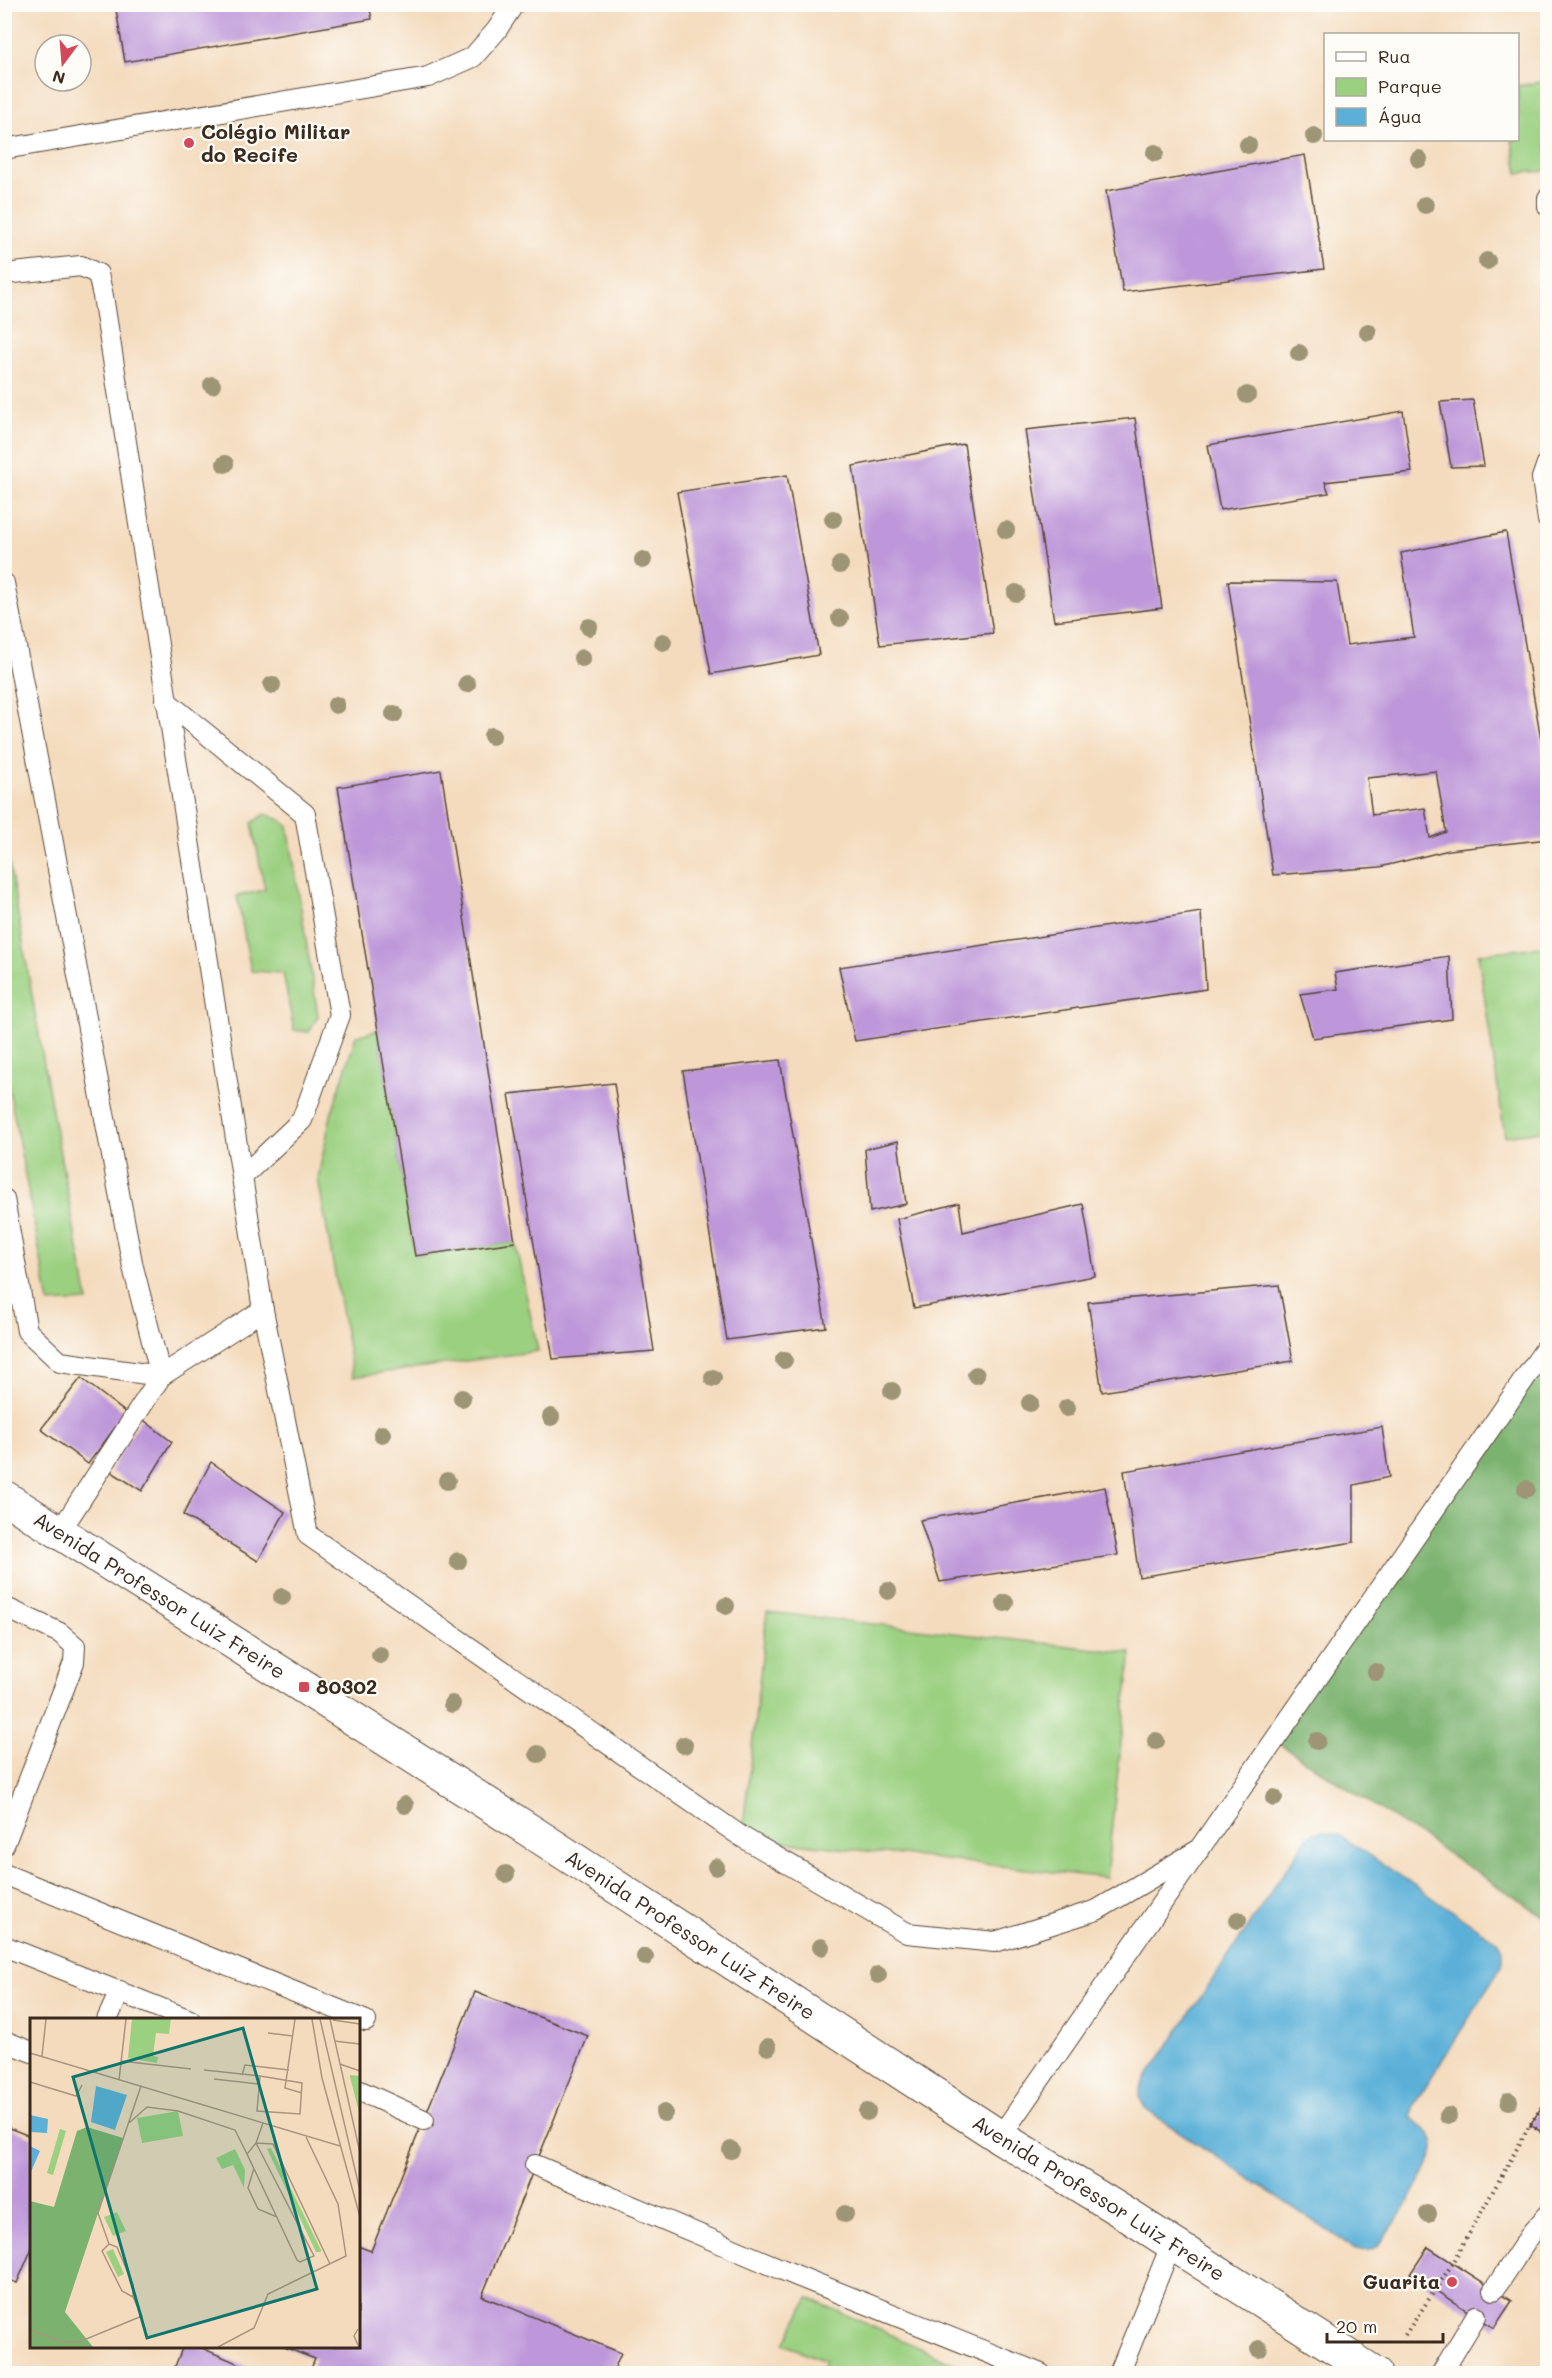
<svg xmlns="http://www.w3.org/2000/svg" width="1552" height="2378" font-family="Mali,sans-serif">
<rect width="100%" height="100%" fill="#fdfcf7"/>
<filter id="ink" filterUnits="userSpaceOnUse"><feTurbulence type="fractalNoise" baseFrequency=".0167" numOctaves="2"/><feDisplacementMap in="SourceGraphic" scale="12" xChannelSelector="R" yChannelSelector="G"/><feConvolveMatrix kernelMatrix="1 2 1 2 8 2 1 2 1" color-interpolation-filters="sRGB"/></filter>
<filter id="wash" filterUnits="userSpaceOnUse"><feTurbulence type="fractalNoise" baseFrequency=".008" numOctaves="4" result="noise"/><feDisplacementMap in="SourceGraphic" scale="24" xChannelSelector="R" yChannelSelector="G"/><feGaussianBlur stdDeviation="1.35" result="paint"/><feColorMatrix in="noise" values="0 0 0 0 0 0 0 0 0 0 0 0 0 0 0 0 0 1.4 0 .05"/><feComposite in="paint" operator="in"/></filter>
<g filter="url(#wash)">
<rect width="100%" height="100%" fill="#f4dbbe"/>
<g fill="#9bd081" stroke="#6b7d50" stroke-width="1.5">
<polygon points="1547,81 1547,171 1518,173 1512,140 1518,140 1518,86"/>
<polygon points="265,814 281,820 288,826 318,1016 309,1032 294,1030 283,973 251,971 237,896 265,890 252,823"/>
<polygon points="4,834 54,1122 88,1301 49,1303 5,1068"/>
<polygon points="1547,946 1547,1130 1505,1136 1478,954"/>
<polygon points="378,1030 415,1256 515,1242 538,1351 353,1377 318,1178 331,1115 356,1036"/>
<polygon points="767,1612 1131,1653 1106,1878 742,1837"/>
<polygon points="809,2298 975,2373 820,2373 825,2361 784,2344"/>
</g>
<polygon fill="#7cb26f" stroke="#5c6e46" stroke-width="1.5" points="1547,1345 1547,1918 1275,1741"/>
<path fill="#5cb0d8" stroke="#4c6d7b" stroke-width="1.5" d="M1323,1831L1341,1836L1497,1941C1503,1949 1504,1956 1502,1966L1413,2106L1412,2117C1420,2125 1433,2134 1434,2146C1436,2160 1386,2244 1372,2249C1366,2252 1360,2250 1354,2248L1145,2109L1140,2097V2088L1309,1835Z"/>
<g id="blocks">
<g fill="#bd97d9" fill-rule="evenodd">
<polygon points="115,4 369,4 372,19 125,62"/>
<polygon points="1305,155 1324,269 1123,292 1106,191"/>
<polygon points="1473,400 1484,466 1451,467 1440,402"/>
<polygon points="1403,411 1412,472 1325,482 1329,493 1220,510 1208,445"/>
<polygon points="1135,418 1162,608 1054,621 1025,430"/>
<polygon points="964,444 993,633 880,645 853,466"/>
<polygon points="787,475 819,655 711,674 677,492"/>
<path d="M1506,532L1548,781V839L1449,850L1380,867L1273,875L1228,581L1337,582L1347,645L1414,637L1401,553ZM1436,771L1446,832L1430,838L1425,808L1372,815L1367,778Z"/>
<polygon points="441,770 515,1242 415,1256 338,787"/>
<polygon points="1201,912 1206,989 855,1041 839,967"/>
<polygon points="1449,956 1452,1019 1313,1038 1300,994 1338,989 1335,973"/>
<polygon points="780,1060 826,1327 727,1340 683,1071"/>
<polygon points="614,1083 654,1351 553,1359 509,1094"/>
<polygon points="898,1141 906,1204 870,1212 865,1149"/>
<polygon points="959,1203 963,1232 1083,1204 1095,1276 914,1308 897,1219"/>
<polygon points="1279,1285 1293,1361 1102,1392 1088,1302"/>
<polygon points="81,1378 126,1413 88,1464 41,1429"/>
<polygon points="141,1418 172,1442 142,1491 110,1471"/>
<polygon points="1382,1427 1389,1477 1354,1485 1354,1542 1139,1577 1124,1471"/>
<polygon points="211,1462 285,1512 258,1561 183,1515"/>
<polygon points="1105,1487 1118,1555 940,1582 920,1520"/>
<polygon points="475,1992 588,2036 482,2296 621,2353 612,2374 309,2374 315,2359 284,2347 358,2346 358,2246 371,2251"/>
<polygon points="1548,2097 1548,2136 1530,2125"/>
<polygon points="4,2126 32,2137 32,2248 17,2283 4,2278"/>
<polygon points="1428,2247 1512,2301 1494,2328 1410,2274"/>
<polygon points="183,2346 197,2346 263,2374 172,2374"/>
</g>
</g>
</g>
<g filter="url(#ink)">
<use href="#blocks" fill-opacity="0" stroke="#574536" stroke-width="1.5"/>
<g fill="none" stroke-linecap="round" stroke-linejoin="round">
<defs>
<g id="lane">
<polyline points="4,149 428,77 473,57 496,31 514,4"/>
<polyline points="1548,198 1548,206"/>
<polyline points="4,274 81,266 98,274 103,296 263,1310 161,1376 59,1533"/>
<polyline points="1548,461 1542,478 1548,520"/>
<polyline points="4,583 133,1267 161,1376"/>
<polyline points="166,701 305,814 340,1015 302,1120 242,1177"/>
<polyline points="4,1199 27,1331 60,1362 161,1376"/>
<polyline points="263,1310 308,1535 742,1837 907,1933 995,1942 1097,1910 1200,1849"/>
<polyline points="4,1607 60,1633 75,1646 74,1662 4,1845"/>
<polyline points="4,1874 366,2021"/>
<polyline points="4,1946 190,2020"/>
<polyline points="107,2020 120,1991"/>
<polyline points="4,2041 32,2052"/>
<polyline points="358,2090 424,2120"/>
<polyline points="1000,2137 1548,1345"/>
<polyline points="535,2165 795,2275 1041,2374"/>
<polyline points="1494,2290 1533,2231 1548,2215"/>
<polyline points="1119,2374 1172,2243"/>
<polyline points="1441,2374 1476,2316"/>
</g>
<g id="secondary">
<path id="s1" d="M4,1497L532,1832L1000,2137L1121,2211L1376,2374"/>
</g>
</defs>
<use href="#lane" stroke="#574536" stroke-width="22"/>
<use href="#secondary" stroke="#574536" stroke-width="35"/>
<g stroke="#574536" stroke-width="4" stroke-dasharray="1.5 4.5" stroke-linecap="butt">
<polyline points="1530,2125 1548,2136"/>
<polyline points="1405,2335 1453,2263 1530,2125 1548,2097"/>
</g>
<use href="#lane" stroke="#fff" stroke-width="20"/>
<use href="#secondary" stroke="#fff" stroke-width="33"/>
</g>
<g fill="#9e9576">
<circle cx="1314" cy="136" r="9"/>
<circle cx="1248" cy="145" r="9"/>
<circle cx="1155" cy="153" r="9"/>
<circle cx="1419" cy="159" r="9"/>
<circle cx="1425" cy="205" r="9"/>
<circle cx="1487" cy="261" r="9"/>
<circle cx="1368" cy="332" r="9"/>
<circle cx="1299" cy="353" r="9"/>
<circle cx="212" cy="385" r="9"/>
<circle cx="1247" cy="395" r="9"/>
<circle cx="225" cy="464" r="9"/>
<circle cx="833" cy="519" r="9"/>
<circle cx="1006" cy="530" r="9"/>
<circle cx="643" cy="560" r="9"/>
<circle cx="840" cy="565" r="9"/>
<circle cx="1016" cy="593" r="9"/>
<circle cx="840" cy="618" r="9"/>
<circle cx="589" cy="627" r="9"/>
<circle cx="663" cy="642" r="9"/>
<circle cx="582" cy="658" r="9"/>
<circle cx="467" cy="684" r="9"/>
<circle cx="272" cy="685" r="9"/>
<circle cx="336" cy="705" r="9"/>
<circle cx="394" cy="714" r="9"/>
<circle cx="492" cy="736" r="9"/>
<circle cx="784" cy="1360" r="9"/>
<circle cx="976" cy="1375" r="9"/>
<circle cx="713" cy="1378" r="9"/>
<circle cx="892" cy="1391" r="9"/>
<circle cx="462" cy="1398" r="9"/>
<circle cx="1030" cy="1403" r="9"/>
<circle cx="1067" cy="1408" r="9"/>
<circle cx="551" cy="1417" r="9"/>
<circle cx="382" cy="1434" r="9"/>
<circle cx="447" cy="1481" r="9"/>
<circle cx="1526" cy="1489" r="9"/>
<circle cx="458" cy="1561" r="9"/>
<circle cx="888" cy="1591" r="9"/>
<circle cx="282" cy="1597" r="9"/>
<circle cx="1005" cy="1603" r="9"/>
<circle cx="726" cy="1606" r="9"/>
<circle cx="380" cy="1655" r="9"/>
<circle cx="1376" cy="1672" r="9"/>
<circle cx="452" cy="1704" r="9"/>
<circle cx="1156" cy="1741" r="9"/>
<circle cx="1317" cy="1741" r="9"/>
<circle cx="684" cy="1745" r="9"/>
<circle cx="538" cy="1754" r="9"/>
<circle cx="1274" cy="1798" r="9"/>
<circle cx="405" cy="1805" r="9"/>
<circle cx="716" cy="1867" r="9"/>
<circle cx="506" cy="1874" r="9"/>
<circle cx="1238" cy="1920" r="9"/>
<circle cx="821" cy="1947" r="9"/>
<circle cx="645" cy="1957" r="9"/>
<circle cx="878" cy="1975" r="9"/>
<circle cx="768" cy="2047" r="9"/>
<circle cx="1509" cy="2101" r="9"/>
<circle cx="867" cy="2112" r="9"/>
<circle cx="664" cy="2113" r="9"/>
<circle cx="1448" cy="2116" r="9"/>
<circle cx="731" cy="2150" r="9"/>
<circle cx="845" cy="2214" r="9"/>
<circle cx="1428" cy="2214" r="9"/>
<circle cx="1259" cy="2349" r="9"/>
</g>
</g>
<g fill="#d1495b" stroke="#fdfcf7" stroke-width="2">
<circle cx="189" cy="143" r="6"/>
<rect x="298" y="1681" width="12" height="12" rx="3"/>
<circle cx="1452" cy="2282" r="6"/>
</g>
<g text-anchor="middle" stroke-width="4.5" stroke-linejoin="round" paint-order="stroke">
<g font-size="20" font-weight="bold" fill="#3b2a1e" stroke="#fdfcf7" text-anchor="start">
<text x="201" y="139">Colégio Militar<tspan x="201" dy="23">do Recife</tspan></text>
<text x="316" y="1694">80302</text>
<text x="1440" y="2289" text-anchor="end">Guarita</text>
</g>
<g font-size="20" fill="#3b2a1e" stroke="#fdfcf7">
<text dy="7" stroke="none"><textPath href="#s1" startOffset="184">Avenida Professor Luiz Freire</textPath></text>
<text dy="7" stroke="none"><textPath href="#s1" startOffset="814">Avenida Professor Luiz Freire</textPath></text>
<text dy="7" stroke="none"><textPath href="#s1" startOffset="1300">Avenida Professor Luiz Freire</textPath></text>
</g>
</g>
<g transform="translate(30 2018)">
<rect width="330" height="330" fill="#f4dbbe"/>
<path d="M102,1H141L139,16L126,15L123,38L128,39L127,45L98,40ZM320,57L330,58V98L320,59ZM148,93L153,118L112,125L107,100ZM30,111L36,113L23,157L17,155ZM241,130L291,232V234H286L237,131ZM205,131L215,152L214,170L203,147L192,151L186,140ZM87,194L96,213L83,218L74,199ZM83,231L94,256L88,259L76,234Z" fill="#9bd081"/>
<path d="M57,109L93,120L35,294L63,329H0V183L24,189L47,113Z" fill="#7cb26f"/>
<path d="M66,68L97,77L85,112L61,104ZM0,97L18,101L17,115L0,114ZM0,128L10,133L0,156Z" fill="#5cb0d8"/>
<path fill="none" stroke="#aa947e" stroke-width="1.5" d="M265,1L255,70L272,75M282,1L292,60L330,199M290,1L330,173M300,1L330,135M303,2L330,6M238,15L263,18M304,23L330,26M0,35L310,128M12,38L16,1M91,43L161,51M310,46L330,53M174,52L230,58M212,57L215,47L259,52M230,58L272,65L270,96L227,93ZM184,61L229,66M89,62L96,1M0,64L46,78L52,67M99,105L117,89L148,93L205,112L217,136M233,105L226,125L284,238L270,244L267,242L217,136L226,125L243,126L300,246M224,150L218,170L228,191L247,199M79,226L72,233L92,273L103,279M328,311L324,318L329,329M0,312L33,324H49L112,298L103,279V267L87,229L79,226L68,195L111,68M188,329L224,310L238,276L316,238L308,186L276,119"/>
<path fill="#0f766e" fill-opacity="0.15" stroke="#0f766e" stroke-width="3" d="M213,10L287,271L117,320L43,59Z"/>
<rect width="330" height="330" fill="none" stroke="#3b2a1e" stroke-width="3"/>
</g>
<rect width="1552" height="2378" fill="none" stroke="#fdfcf7" stroke-width="24"/>
<rect x="1324" y="33" width="195" height="108" fill="#fdfcf7" stroke="#afa8a0" stroke-width="1.5"/>
<rect x="1336" y="52" width="30" height="9" fill="#ffffff" stroke="#afa8a0" stroke-width="1.5"/>
<text x="1378" y="63" font-size="18" fill="#3b2a1e">Rua</text>
<rect x="1336" y="78" width="30" height="18" fill="#9bd081" stroke="#afa8a0" stroke-width="1.5"/>
<text x="1378" y="93" font-size="18" fill="#3b2a1e">Parque</text>
<rect x="1336" y="108" width="30" height="18" fill="#5cb0d8" stroke="#afa8a0" stroke-width="1.5"/>
<text x="1378" y="123" font-size="18" fill="#3b2a1e">Água</text>
<g transform="translate(63 63) rotate(196)"><circle r="28" fill="#fdfcf7" stroke="#afa8a0" stroke-width="1.5"/>
<path d="M0-4.5L10 22L0 15L-10 22Z" fill="#d1495b"/>
<text y="-9" font-size="16" font-weight="bold" text-anchor="middle" fill="#3b2a1e">N</text>
</g>
<path d="M1327 2333v9h116v-9" fill="none" stroke="#3b2a1e" stroke-width="3"/>
<text x="1336" y="2333" font-size="18" fill="#3b2a1e" stroke="#fdfcf7" stroke-width="4.5" paint-order="stroke">20 m</text>
</svg>
